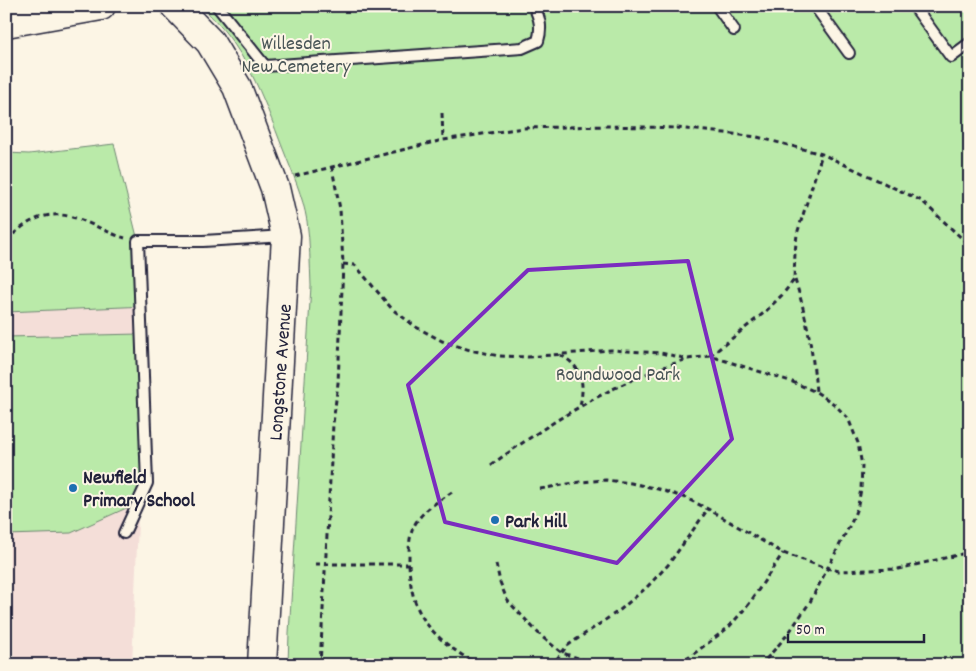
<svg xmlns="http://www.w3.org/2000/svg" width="976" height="671" font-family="Dekko,sans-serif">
<rect width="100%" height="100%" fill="#fcf5e5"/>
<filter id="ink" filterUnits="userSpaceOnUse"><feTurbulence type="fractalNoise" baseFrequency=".02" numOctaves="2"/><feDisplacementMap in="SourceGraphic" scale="10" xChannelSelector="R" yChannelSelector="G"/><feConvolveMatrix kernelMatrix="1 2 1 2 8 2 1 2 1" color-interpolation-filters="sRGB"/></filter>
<g filter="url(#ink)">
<polygon fill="#f4ded8" points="147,306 132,665 6,665 6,312"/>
<g fill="#baeaa9" stroke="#6e8672">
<path d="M200,6H970V665H288L289,633L311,286C310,264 310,243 307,221C303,196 292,172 283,149C263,97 244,43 200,6Z"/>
<polygon points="114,144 138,241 147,306 6,312 6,153 29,154"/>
<polygon points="140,334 142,501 71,533 6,535 6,337"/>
</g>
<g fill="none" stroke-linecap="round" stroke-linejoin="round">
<defs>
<g id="lane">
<path d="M217,6L265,66L522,48L538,41C542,28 540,19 534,6"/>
<polyline points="717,6 734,30"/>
<polyline points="815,6 849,53"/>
<polyline points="914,6 951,57 970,43"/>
<polyline points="124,533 147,483 138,241 203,241 285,236"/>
</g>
<g id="secondary">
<polyline points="175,6 210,42 237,87 275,188 286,236 262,665"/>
<polyline points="6,23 101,6"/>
</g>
</defs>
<use href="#lane" stroke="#22223b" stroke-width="14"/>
<use href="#secondary" stroke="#22223b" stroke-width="31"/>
<g stroke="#22223b" stroke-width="3" stroke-dasharray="5 4" stroke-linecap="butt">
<polyline points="442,113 443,140"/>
<polyline points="295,176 443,140 523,128 609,126 677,128 725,133 757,137 822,154 922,201 970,246"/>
<path d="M6,239C15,234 23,225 32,221C67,203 93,229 125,238"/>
<polyline points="343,264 355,265 392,309 416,327 442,341 470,350 499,356 528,357 611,350 661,353 688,359 710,356 790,381 816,392 834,404 848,418 858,443 862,466 861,489 858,505 852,521 810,602 788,634 761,665"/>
<path d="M795,280C807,317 813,353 816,392"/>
<path d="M560,355C582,366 585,382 580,406"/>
<polyline points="710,356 765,312 782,295 794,280 795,252 797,234 822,154"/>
<path d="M491,465C552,421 615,381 688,359"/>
<polyline points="540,489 580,482 606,480 631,483 658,489 686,498 708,509 783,553 826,568 839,571 898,569 970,552"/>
<path d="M452,492C440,500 425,509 417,521C409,532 409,546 409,558C409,610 426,632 468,659L471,665"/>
<polyline points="315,564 409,564"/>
<polyline points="496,564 500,582 507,600 541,636 562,653 601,665"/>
<polyline points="6,600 9,599"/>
<polyline points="468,659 496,665"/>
<polyline points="320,665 333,424 338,383 343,264 340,209 332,168"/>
<polyline points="549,665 556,660 567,646 620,610 647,587 668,565 708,509"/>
<polyline points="679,665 729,627 749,604 783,553"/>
</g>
<use href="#lane" stroke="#fcf5e5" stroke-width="10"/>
<use href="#secondary" stroke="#fcf5e5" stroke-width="28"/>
</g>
</g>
<path fill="none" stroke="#7b2cbf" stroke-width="4" stroke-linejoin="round" d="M688,261L732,439L617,563L445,522L408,385L528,270Z"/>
<g fill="#1f6fb2" stroke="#fcf5e5" stroke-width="2">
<circle cx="73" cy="488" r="5"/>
<circle cx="495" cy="520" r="5"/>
</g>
<g text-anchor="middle" stroke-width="4" stroke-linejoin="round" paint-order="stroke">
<g font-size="20" fill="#485456" stroke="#fcf5e5">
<text x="296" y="49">Willesden<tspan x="296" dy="23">New Cemetery</tspan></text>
<text x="618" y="380">Roundwood Park</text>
</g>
<g font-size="20" fill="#22223b" stroke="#fcf5e5">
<text transform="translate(279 372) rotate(-86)" y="7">Longstone Avenue</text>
</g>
<g font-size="20" font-weight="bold" fill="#22223b" stroke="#fcf5e5" text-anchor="start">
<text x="83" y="483">Newfield<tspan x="83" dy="23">Primary School</tspan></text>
<text x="505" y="527">Park Hill</text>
</g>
</g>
<rect width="976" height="671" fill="none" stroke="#fcf5e5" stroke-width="25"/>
<rect x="12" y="12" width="951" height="646" fill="none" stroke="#22223b" stroke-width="2" filter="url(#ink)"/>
<path d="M788 634v8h136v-8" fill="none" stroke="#22223b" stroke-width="2.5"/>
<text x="796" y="634" font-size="15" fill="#22223b" stroke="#fcf5e5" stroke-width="4" paint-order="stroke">50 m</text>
</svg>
